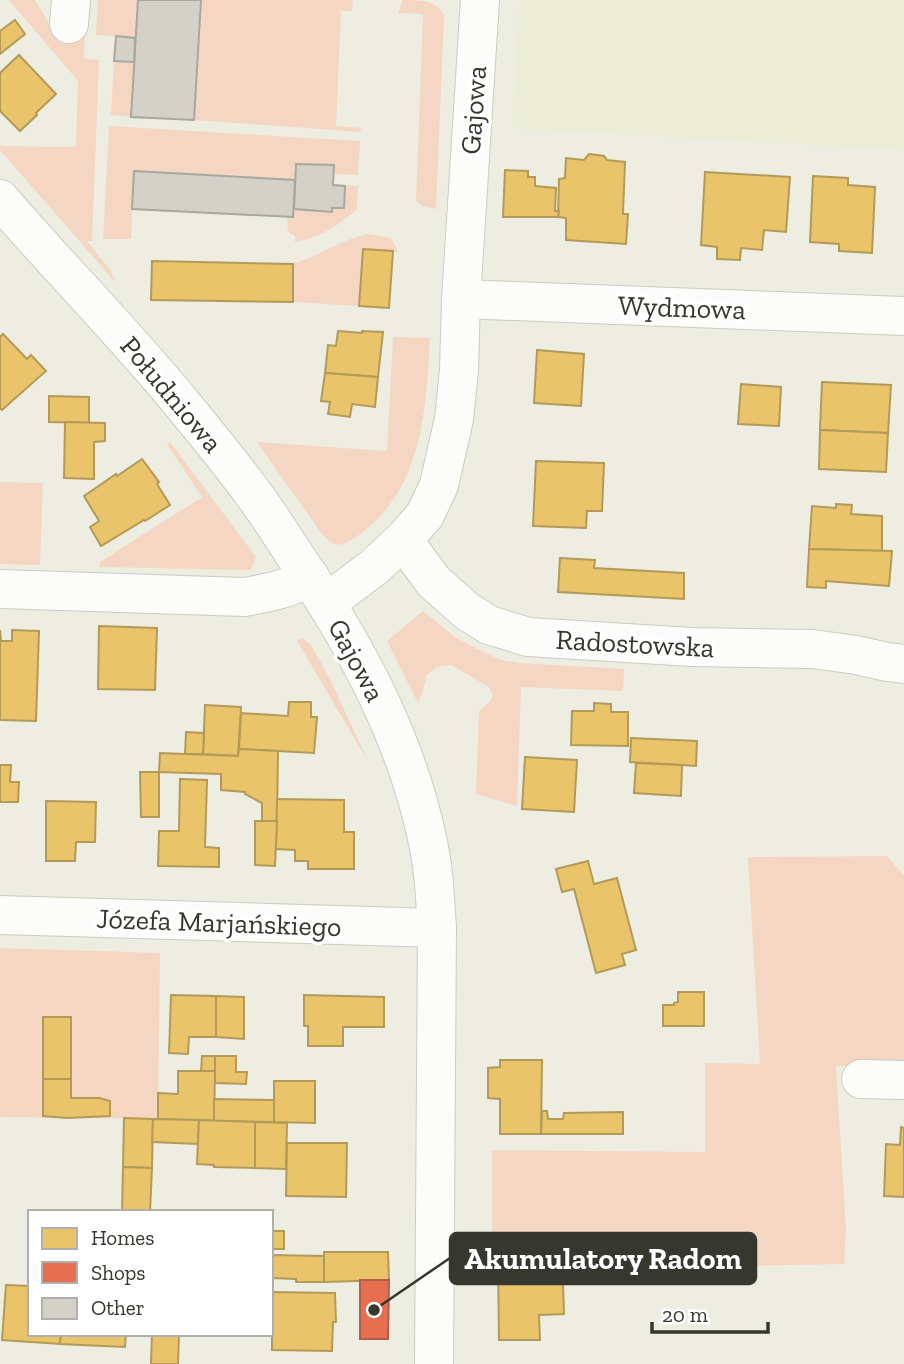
<svg xmlns="http://www.w3.org/2000/svg" width="904" height="1364" font-family="'Zilla Slab',serif">
<rect width="100%" height="100%" fill="#edeee1"/>
<polygon fill="#ebedd6" points="520,0 904,0 904,150 512,128"/>
<g fill="#f5d6c3">
<polygon points="9,0 35,0 50,25 85,27 84,59 99,60 92,241 87,241 111,271 116,283 0,150 0,146 76,147 78,81"/>
<polygon points="98,0 138,0 135,38 96,35"/>
<polygon points="201,0 353,0 352,11 341,11 336,126 361,128 360,132 194,120"/>
<path d="M403,0C421,0 437,0 444,16L436,209L422,206L416,201L423,14L398,13Z"/>
<polygon points="114,61 134,62 131,117 111,115"/>
<path d="M109,126L360,141L358,175L334,174L333,184L358,186L357,209C339,225 320,238 295,242V236L288,232L287,217H293L295,180L134,172L131,239H103Z"/>
<path d="M368,234L391,238L398,252L363,249L359,306L293,302V263C319,257 341,239 368,234Z"/>
<path d="M393,337L430,338C426,410 423,489 359,535C340,549 333,548 319,530L257,442L387,451Z"/>
<polygon points="170,442 256,557 251,570 99,567 100,562 202,497 167,444"/>
<polygon points="0,482 43,483 40,565 0,564"/>
<polygon points="423,611 455,637 483,652 501,660 519,663 624,669 623,691 521,687 517,806 476,794 479,711 490,701 493,695 489,687 451,665 437,667 426,676 423,691 418,703 387,641"/>
<polygon points="302,638 311,645 328,675 369,763 297,641"/>
<polygon points="887,856 904,876 904,1068 836,1066 846,1230 844,1264 492,1270 492,1150 705,1152 705,1063 760,1064 748,857"/>
<polygon points="0,948 160,953 158,1119 0,1117"/>
</g>
<g fill="#e9c46a" stroke="#b39a58" stroke-width="2">
<polygon points="15,20 25,34 0,54 0,31"/>
<polygon points="19,55 56,94 36,113 37,115 20,131 0,111 0,73"/>
<polygon points="589,154 604,156 607,160 625,162 623,214 628,214 626,244 566,240 566,218 558,217 559,179 565,178 566,158 584,160"/>
<polygon points="505,170 528,171 528,177 535,177 535,186 556,188 555,211 559,211 558,217 503,217"/>
<polygon points="705,172 790,177 786,232 764,230 762,250 741,248 740,260 717,259 717,247 701,245"/>
<polygon points="813,176 848,178 848,185 875,187 872,253 839,251 839,244 810,242"/>
<polygon points="363,249 393,251 389,308 359,306"/>
<polygon points="152,261 293,264 293,302 151,300"/>
<polygon points="338,331 362,333 362,331 383,332 378,377 325,373 328,345 336,346"/>
<polygon points="3,334 27,359 31,355 46,371 2,410 0,408 0,337"/>
<polygon points="537,350 584,354 581,406 534,403"/>
<polygon points="325,373 378,377 375,407 352,404 350,417 328,414 330,402 321,401"/>
<polygon points="822,382 891,385 888,433 820,430"/>
<polygon points="741,384 781,387 779,426 738,424"/>
<polygon points="49,396 89,397 89,423 49,422"/>
<polygon points="65,422 105,423 105,441 94,442 94,479 64,478"/>
<polygon points="820,430 888,433 886,472 819,469"/>
<polygon points="142,459 159,482 157,484 170,505 145,521 144,520 101,546 90,527 99,521 84,496 116,474 117,476"/>
<polygon points="536,461 604,463 602,511 587,511 586,528 533,526"/>
<polygon points="836,504 852,505 851,514 882,516 882,551 809,549 812,506 836,508"/>
<polygon points="809,549 892,551 889,586 826,581 826,588 807,587"/>
<polygon points="560,558 595,560 594,568 684,573 684,599 558,592"/>
<polygon points="99,626 157,628 155,690 98,689"/>
<polygon points="0,630 1,641 12,641 12,630 39,631 36,721 0,720"/>
<polygon points="289,702 311,702 311,717 317,717 314,753 239,749 241,713 288,716"/>
<polygon points="594,703 611,704 611,712 628,712 628,746 571,745 572,711 594,711"/>
<polygon points="205,705 241,707 238,756 203,754"/>
<polygon points="186,732 204,733 203,754 185,754"/>
<polygon points="631,738 697,741 696,766 630,762"/>
<polygon points="239,749 278,751 277,821 262,821 262,803 245,794 245,792 221,790 221,774 159,772 160,753 238,756"/>
<polygon points="525,757 577,760 574,812 522,809"/>
<polygon points="636,763 682,765 681,796 634,793"/>
<polygon points="0,765 11,765 10,782 19,782 18,802 0,802"/>
<polygon points="140,772 159,772 159,817 141,817"/>
<polygon points="180,779 207,780 205,847 219,848 219,867 158,866 159,831 179,831"/>
<polygon points="277,799 344,800 344,832 354,832 354,869 308,869 308,861 295,861 295,850 276,849"/>
<polygon points="46,801 96,802 95,842 76,842 75,861 46,861"/>
<polygon points="255,821 277,821 275,866 255,865"/>
<polygon points="588,861 594,884 617,878 636,950 622,954 625,965 596,973 574,889 562,892 556,869"/>
<polygon points="678,992 704,992 704,1026 663,1026 663,1005 674,1005 674,1003 678,1002"/>
<polygon points="171,995 216,996 216,1037 189,1037 188,1054 169,1053"/>
<polygon points="304,995 384,997 384,1027 343,1027 343,1046 308,1046 308,1026 304,1026"/>
<polygon points="216,996 244,997 244,1039 216,1037"/>
<rect x="43" y="1017" width="28" height="62"/>
<polygon points="202,1056 215,1056 215,1071 201,1072"/>
<polygon points="215,1056 236,1056 236,1072 247,1072 246,1084 215,1083"/>
<polygon points="500,1060 542,1060 541,1134 500,1134 500,1099 488,1098 488,1068 500,1067"/>
<polygon points="178,1071 215,1071 214,1121 158,1119 158,1093 178,1094"/>
<polygon points="43,1079 71,1079 71,1098 99,1098 110,1101 110,1116 67,1118 43,1116"/>
<polygon points="274,1081 315,1081 315,1123 274,1122"/>
<polygon points="214,1099 274,1100 274,1122 214,1121"/>
<polygon points="542,1111 547,1111 548,1119 563,1119 564,1113 623,1112 623,1134 541,1134"/>
<polygon points="124,1118 153,1119 152,1168 123,1167"/>
<polygon points="153,1119 199,1120 198,1144 152,1142"/>
<polygon points="199,1120 255,1122 255,1168 214,1167 214,1165 197,1164"/>
<polygon points="255,1122 287,1123 286,1169 255,1168"/>
<polygon points="901,1127 904,1128 904,1197 884,1196 886,1144 900,1145"/>
<polygon points="287,1143 347,1143 346,1197 286,1196"/>
<polygon points="123,1167 152,1168 150,1212 122,1212"/>
<rect x="271" y="1231" width="13" height="18"/>
<polygon points="324,1252 388,1252 389,1280 324,1282"/>
<polygon points="271,1255 324,1256 324,1282 296,1282 296,1279 271,1278"/>
<polygon points="498,1265 539,1265 539,1284 563,1284 564,1314 539,1315 540,1340 499,1340"/>
<polygon points="6,1285 30,1286 30,1334 61,1334 60,1344 2,1340"/>
<polygon points="272,1292 335,1293 336,1322 333,1322 332,1351 272,1350"/>
<polygon points="61,1334 126,1334 125,1347 60,1344"/>
<polygon points="152,1334 179,1334 178,1364 151,1364"/>
</g>
<polygon fill="#e76f51" stroke="#b25e46" stroke-width="2" points="360,1280 389,1280 388,1339 360,1339"/>
<g fill="#d3d1c8" stroke="#a9a89e" stroke-width="2">
<polygon points="138,0 201,0 194,120 131,117"/>
<polygon points="116,36 135,38 134,62 114,61"/>
<polygon points="296,164 334,165 333,185 345,186 344,208 332,208 332,212 294,209"/>
<polygon points="134,171 295,180 293,217 132,209"/>
</g>
<g fill="none" stroke-linecap="round" stroke-linejoin="round">
<defs>
<g id="minor">
<polyline points="69,24 71,0"/>
<path d="M0,199C60,269 125,334 183,405C206,433 230,462 252,492C268,513 282,536 296,557C355,644 405,735 427,838C434,868 435,898 437,928L434,1364"/>
<polyline points="461,299 904,316"/>
<polyline points="403,540 434,582 468,612 489,625 528,637 692,647 813,649 856,655 887,662 904,664"/>
<path d="M0,589L244,597C267,593 289,589 310,577"/>
<polyline points="326,603 373,568 403,540 425,515 439,485 454,419 459,370 461,299 480,0"/>
<polyline points="0,915 437,928"/>
<polyline points="861,1079 904,1080"/>
</g>
</defs>
<use href="#minor" stroke="#cbccc2" stroke-width="40"/>
<use href="#minor" stroke="#fcfcfa" stroke-width="38"/>
</g>
<g text-anchor="middle" stroke-width="7" stroke-linejoin="round" paint-order="stroke">
<g font-size="28" fill="#36372e" stroke="#fff">
<text transform="translate(473 110) rotate(-86)" y="10">Gajowa</text>
<text transform="translate(682 307) rotate(2)" y="10">Wydmowa</text>
<text transform="translate(172 394) rotate(50)" y="10">Południowa</text>
<text transform="translate(635 643) rotate(3)" y="10">Radostowska</text>
<text transform="translate(357 660) rotate(62)" y="10">Gajowa</text>
<text transform="translate(219 922) rotate(2)" y="10">Józefa Marjańskiego</text>
</g>
</g>
<path fill="none" stroke="#36372e" stroke-width="2.5" d="M374 1310L450 1258"/>
<circle fill="#36372e" stroke="#fff" stroke-width="2.5" cx="374" cy="1310" r="7"/>
<rect fill="#36372e" stroke="#36372e" stroke-width="2.5" x="450" y="1233" width="306" height="51" rx="7"/>
<g font-size="30" text-anchor="middle" font-weight="bold" fill="#fff">
<text x="603" y="1269">Akumulatory Radom</text>
</g>
<rect x="28" y="1210" width="245" height="126" fill="#ffffff" stroke="#afafab" stroke-width="2"/>
<rect x="42" y="1228" width="35" height="21" fill="#e9c46a" stroke="#afafab" stroke-width="2"/>
<text x="91" y="1245" font-size="21" fill="#36372e">Homes</text>
<rect x="42" y="1262" width="35" height="21" fill="#e76f51" stroke="#afafab" stroke-width="2"/>
<text x="91" y="1280" font-size="21" fill="#36372e">Shops</text>
<rect x="42" y="1298" width="35" height="21" fill="#d3d1c8" stroke="#afafab" stroke-width="2"/>
<text x="91" y="1315" font-size="21" fill="#36372e">Other</text>
<path d="M652 1322v10h116v-10" fill="none" stroke="#36372e" stroke-width="3.5"/>
<text x="662" y="1322" font-size="21" fill="#36372e" stroke="#ffffff" stroke-width="5" paint-order="stroke">20 m</text>
</svg>
